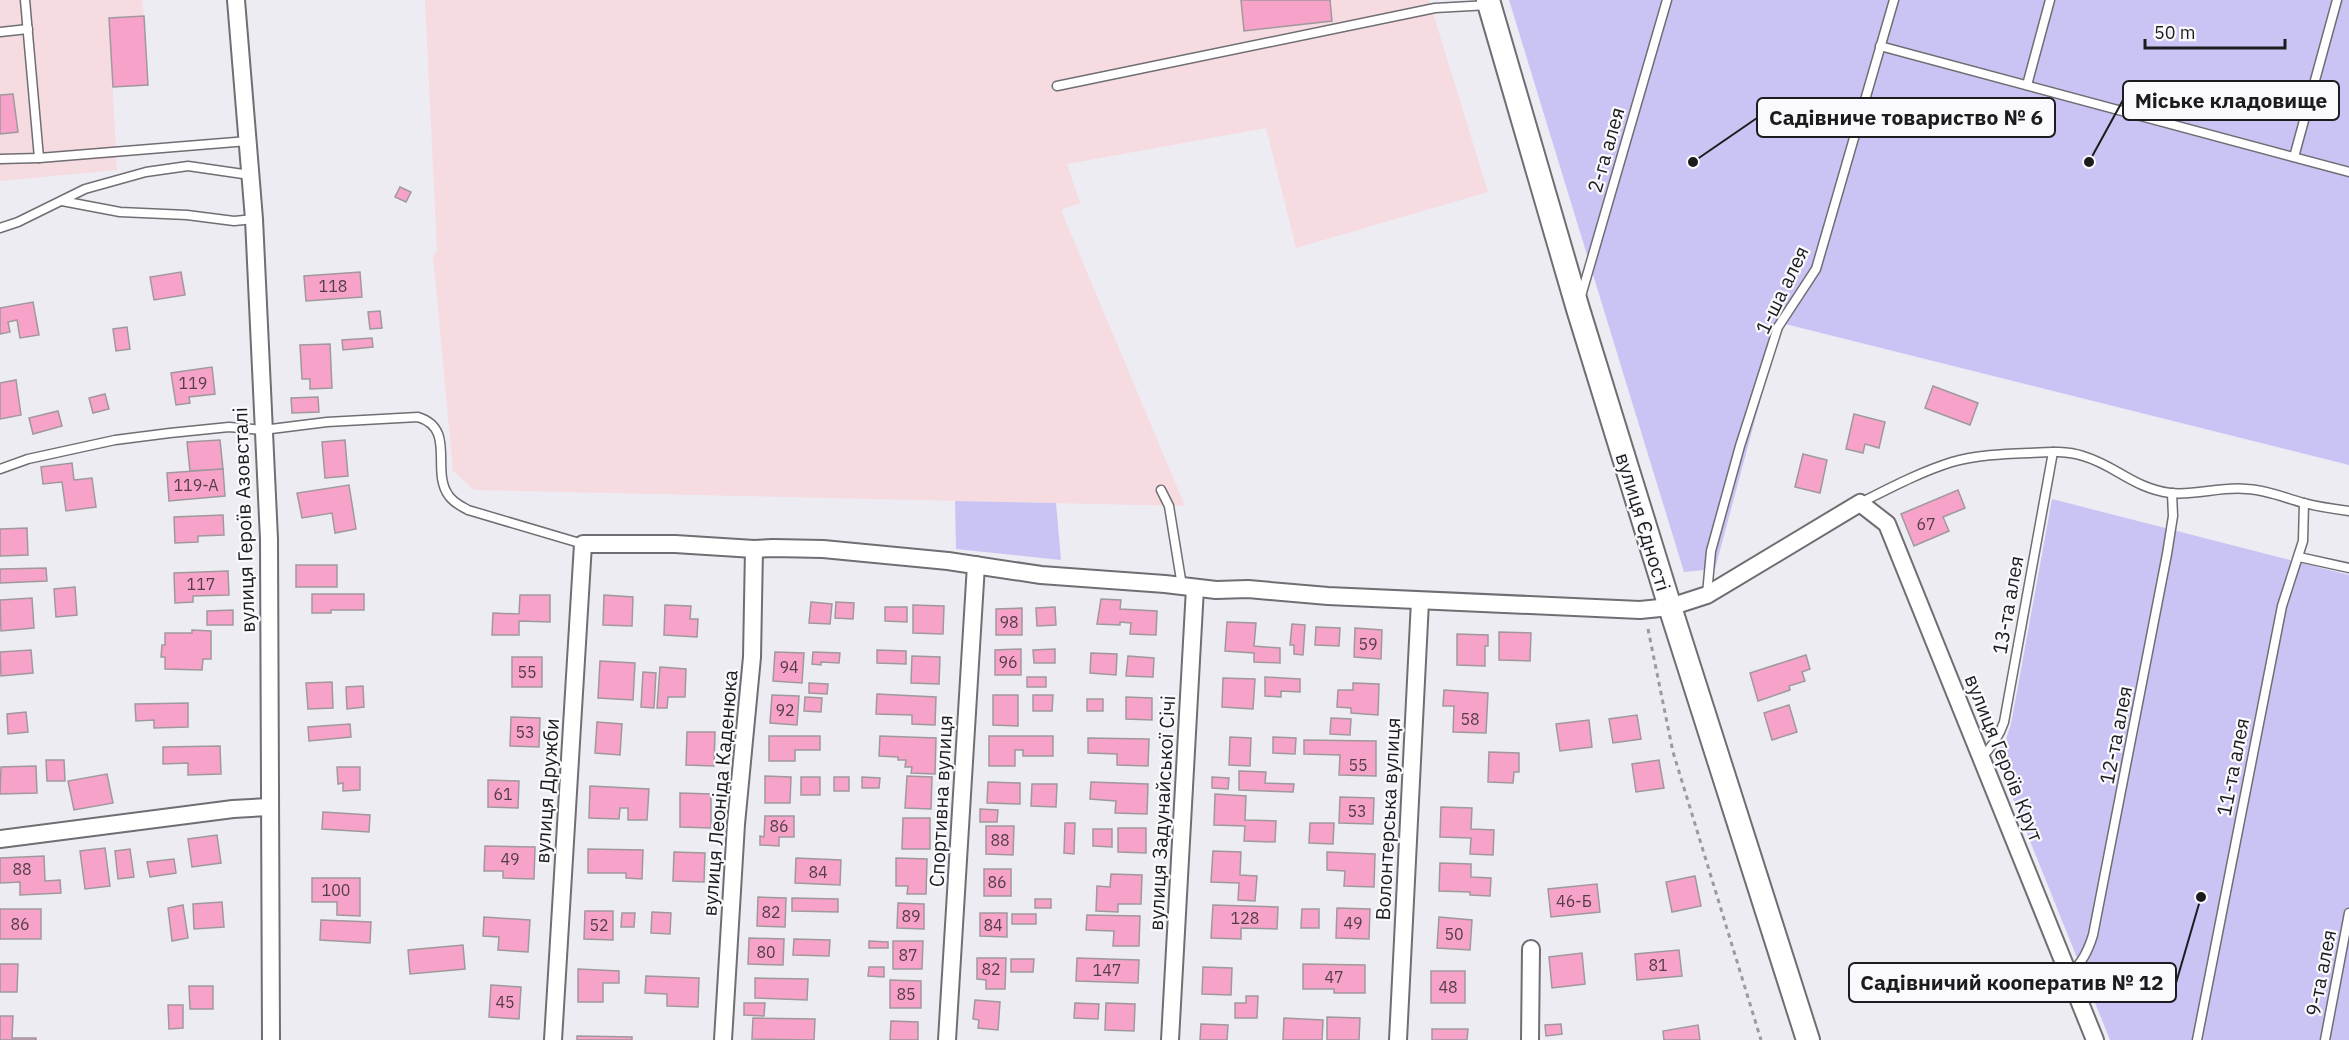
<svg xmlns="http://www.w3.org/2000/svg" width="2349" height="1040" font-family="'IBM Plex Sans',sans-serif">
<rect width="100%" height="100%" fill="#edecf2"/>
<g fill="#f6dbe1">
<polygon points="0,0 142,0 144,16 109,19 117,170 0,181"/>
<polygon points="425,0 1429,0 1488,192 1296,248 1266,128 1067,164 1080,203 1061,210 1185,506 474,490 453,471 433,256 437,251"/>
</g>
<g fill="#c9c4f4">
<polygon points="1509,0 2349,0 2349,465 1781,323 1715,569 1684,572"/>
<polygon points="2052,499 2349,575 2349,1040 2110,1040 1995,754 2006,739 2011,724"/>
<polygon points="955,501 1056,503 1061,560 956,549"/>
</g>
<g fill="#f7a2c9" stroke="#9f999c" stroke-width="1.5">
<polygon points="1241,0 1330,0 1332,21 1244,31"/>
<polygon points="144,16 148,85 113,87 109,18"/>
<polygon points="13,94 18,132 0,134 0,95"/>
<polygon points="400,187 411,192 406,202 395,197"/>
<polygon points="181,272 185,295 154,300 150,277"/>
<polygon points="360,272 362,297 306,301 304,276"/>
<polygon points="33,302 39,335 20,338 17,320 8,322 10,332 0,334 0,308"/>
<polygon points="380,311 382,328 370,329 368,312"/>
<polygon points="127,327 130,349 116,351 113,329"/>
<polygon points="372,338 373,347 343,350 342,340"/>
<polygon points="330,344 332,388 310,389 310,379 302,379 300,345"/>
<polygon points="212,367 215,394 189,397 190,403 176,405 171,373"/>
<polygon points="16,380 21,415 0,419 0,383"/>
<polygon points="1933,386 1978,403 1970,425 1925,408"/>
<polygon points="105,394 109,409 93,413 89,398"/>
<polygon points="318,397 319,412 292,413 291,398"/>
<polygon points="58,411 62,426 33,434 29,418"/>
<polygon points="1854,414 1885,422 1879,448 1865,444 1863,453 1846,449"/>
<polygon points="220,440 223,469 190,471 187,442"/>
<polygon points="345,440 348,476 325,478 322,442"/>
<polygon points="1803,454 1827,460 1820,493 1795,487"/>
<polygon points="72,463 74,480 92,478 96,507 66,511 62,482 43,484 41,467"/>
<polygon points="223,469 225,496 169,501 167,473"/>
<polygon points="349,485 356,529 335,533 332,513 302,518 297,493"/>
<polygon points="1958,490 1965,508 1943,517 1949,531 1914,546 1901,514"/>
<polygon points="223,515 224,535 198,536 198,542 175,543 174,517"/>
<polygon points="27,528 28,555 0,556 0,529"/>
<rect x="296" y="565" width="41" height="22"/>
<polygon points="46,568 47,581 0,583 0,569"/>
<polygon points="228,571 229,595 193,596 193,602 175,603 174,573"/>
<polygon points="75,587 77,615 56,617 54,589"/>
<polygon points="312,594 364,594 364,610 331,610 331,613 312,613"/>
<polygon points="520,595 550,595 550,622 519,621 519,635 492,635 493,613 519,614"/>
<polygon points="604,595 633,597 632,626 603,625"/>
<polygon points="32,598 34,628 1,631 0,600"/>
<polygon points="1101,599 1121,600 1120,609 1157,611 1156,635 1130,634 1131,623 1120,622 1120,625 1097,624"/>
<polygon points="811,602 832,604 830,624 809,623"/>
<polygon points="836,602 854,603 853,619 835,618"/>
<polygon points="665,605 691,606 690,619 698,619 697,637 664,635"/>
<polygon points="913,605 944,606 943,634 913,633"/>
<polygon points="885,607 907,607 907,622 885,621"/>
<polygon points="1055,607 1056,625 1037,626 1036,608"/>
<polygon points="1022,608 1022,635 996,635 996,609"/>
<polygon points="233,610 233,625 207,625 207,611"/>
<polygon points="1227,622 1256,623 1254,646 1280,648 1280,663 1254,662 1254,653 1225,651"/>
<polygon points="1292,624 1305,625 1303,655 1294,654 1294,645 1290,645"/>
<polygon points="1316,627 1340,628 1339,646 1315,645"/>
<polygon points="1355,628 1382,630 1381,659 1354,657"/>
<polygon points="192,630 211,631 211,659 203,659 202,670 165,669 165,657 161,657 162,645 165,645 165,633 192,633"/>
<polygon points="1499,632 1531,633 1530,661 1499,660"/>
<polygon points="1457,634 1488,635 1488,646 1485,646 1485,666 1457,665"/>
<polygon points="1021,649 1021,675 995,675 995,650"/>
<polygon points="1055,649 1055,663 1034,663 1033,650"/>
<polygon points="31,650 33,673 1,676 0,652"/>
<polygon points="877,650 906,651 906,664 877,663"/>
<polygon points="775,652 804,653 802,683 773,681"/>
<polygon points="813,652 840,653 839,663 821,662 821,665 812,664"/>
<polygon points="1091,653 1117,654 1116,675 1090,673"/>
<polygon points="1806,655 1810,669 1802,672 1805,681 1789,686 1790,690 1758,701 1750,673"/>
<polygon points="912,656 940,657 939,684 911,683"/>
<polygon points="1128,656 1154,658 1153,677 1126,676"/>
<rect x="512" y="657" width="30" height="30"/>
<polygon points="600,661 635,663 633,700 598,698"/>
<polygon points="660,667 686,669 685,697 668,697 667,708 657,708"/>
<polygon points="643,672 656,673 654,708 641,707"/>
<rect x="1027" y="677" width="19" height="10"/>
<polygon points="1265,677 1300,679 1300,692 1281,691 1281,697 1265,696"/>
<polygon points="1223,678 1255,679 1253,709 1222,707"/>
<polygon points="332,682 333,708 308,709 306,683"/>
<polygon points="809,683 828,684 827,694 809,693"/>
<polygon points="1353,683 1379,684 1378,715 1351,713 1351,708 1337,707 1338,690 1353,690"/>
<polygon points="363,686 364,707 347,709 346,687"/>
<polygon points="1444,690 1488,693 1486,733 1453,732 1454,706 1443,706"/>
<polygon points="877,694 936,697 935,725 912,724 912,715 876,714"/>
<polygon points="772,695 799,696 797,725 770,723"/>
<polygon points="993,695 1018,695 1018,726 993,725"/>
<polygon points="1033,695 1053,695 1052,711 1033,711"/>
<polygon points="805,697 822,698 821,712 804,711"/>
<polygon points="1126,697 1152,698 1152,720 1126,719"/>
<rect x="1087" y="699" width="16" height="12"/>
<polygon points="188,703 188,727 154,728 154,720 136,721 135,704"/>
<polygon points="1789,705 1797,732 1772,740 1764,713"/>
<polygon points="26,712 28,732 8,734 7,714"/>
<polygon points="1637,715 1641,739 1613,743 1609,719"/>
<polygon points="511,717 540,718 539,747 510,746"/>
<polygon points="1331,718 1351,719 1350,735 1330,734"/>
<polygon points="1589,720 1592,747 1560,751 1556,724"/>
<polygon points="597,722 622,724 620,755 595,753"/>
<polygon points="350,724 351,737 309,741 308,727"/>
<polygon points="687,732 715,732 714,766 686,765"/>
<polygon points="769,736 820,736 820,750 795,750 795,761 769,761"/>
<polygon points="880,736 936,738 935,774 911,773 912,767 905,767 906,760 898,760 898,757 879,756"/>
<polygon points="989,736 1053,736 1053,756 1023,756 1023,750 1015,750 1015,766 989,766"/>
<polygon points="1230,737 1251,738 1250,766 1229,765"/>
<polygon points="1273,737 1296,738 1295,754 1273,753"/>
<polygon points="1088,738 1149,739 1148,766 1117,765 1117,754 1088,753"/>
<polygon points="1304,740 1376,741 1376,776 1339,775 1340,755 1304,754"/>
<polygon points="220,746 221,774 188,775 188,763 163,764 163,747"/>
<polygon points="1489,752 1519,753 1519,772 1514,772 1513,783 1488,782"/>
<polygon points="46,760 64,760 65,781 47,781"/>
<polygon points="1659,760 1664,788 1636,792 1632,764"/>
<polygon points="36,766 37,793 0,794 1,767"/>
<polygon points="337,767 360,767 360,790 343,791 343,783 338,784"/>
<polygon points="1239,771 1266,772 1265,783 1294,784 1293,792 1239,790"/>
<polygon points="107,774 113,803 74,810 68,781"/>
<polygon points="765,776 791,777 790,803 765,803"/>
<polygon points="907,776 932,777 931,809 905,808"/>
<rect x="801" y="777" width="19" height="18"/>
<rect x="834" y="777" width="15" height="14"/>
<polygon points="862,777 880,778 879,788 862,788"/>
<polygon points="1212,777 1229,778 1228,789 1212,788"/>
<polygon points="488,780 519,781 518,808 488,807"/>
<polygon points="988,782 1020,783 1020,804 987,803"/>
<polygon points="1091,782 1148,784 1147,814 1115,813 1116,801 1090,799"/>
<polygon points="1032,784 1057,784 1056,807 1031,806"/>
<polygon points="590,786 649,789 647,820 628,820 628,808 620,808 619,819 589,818"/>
<polygon points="680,793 711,794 711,828 680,827"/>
<polygon points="1215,794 1246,796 1245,820 1276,821 1275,842 1244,841 1245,826 1214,825"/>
<polygon points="1340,797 1374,798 1373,824 1339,823"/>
<polygon points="1441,807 1472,808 1471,829 1494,830 1493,855 1470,854 1471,838 1440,837"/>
<polygon points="980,809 998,810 997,822 980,822"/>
<polygon points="323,812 370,815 369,832 322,829"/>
<polygon points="765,816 794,816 794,837 779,837 779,846 760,845 760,836 764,837"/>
<polygon points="903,818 930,818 930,849 902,849"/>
<polygon points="1065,823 1075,823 1074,854 1064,853"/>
<polygon points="1310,823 1334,823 1333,844 1309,843"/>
<polygon points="986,826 1014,826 1013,855 986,854"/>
<polygon points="1118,828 1146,828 1146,853 1118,852"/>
<polygon points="1093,829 1112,829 1112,847 1093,846"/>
<polygon points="217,835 221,863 192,867 188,839"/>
<polygon points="485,846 535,847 534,879 503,878 503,871 484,871"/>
<polygon points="105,848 110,886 85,889 80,851"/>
<polygon points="130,849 134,877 118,879 115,851"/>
<polygon points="588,849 643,850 642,879 626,878 626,873 588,873"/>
<polygon points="1213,851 1241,852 1240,875 1257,876 1255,901 1238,900 1239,883 1211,882"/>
<polygon points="674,852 705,853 704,882 673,881"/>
<polygon points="1327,852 1375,854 1374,887 1344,886 1345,871 1327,870"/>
<polygon points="44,856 45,881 60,880 61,893 20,895 20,882 0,883 0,858"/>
<polygon points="796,858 841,860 840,885 795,883"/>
<polygon points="896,858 927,859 926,894 907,894 908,886 896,886"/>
<polygon points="174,859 176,873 150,877 147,862"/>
<polygon points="1440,863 1471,864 1471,877 1491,878 1490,896 1470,895 1470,892 1439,891"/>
<rect x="984" y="869" width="27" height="27"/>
<polygon points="1111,874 1142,875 1141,904 1118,904 1118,912 1096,911 1097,886 1110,887"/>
<polygon points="1695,876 1701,906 1672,912 1666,882"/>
<polygon points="312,878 360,878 360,916 337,915 337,902 312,902"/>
<polygon points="1597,884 1600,912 1551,917 1548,889"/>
<polygon points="758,897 786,898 785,927 757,926"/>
<polygon points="792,898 838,899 838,912 792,911"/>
<rect x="1035" y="899" width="16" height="9"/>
<polygon points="222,902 224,927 194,929 193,904"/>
<polygon points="898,903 924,904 924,929 897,928"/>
<polygon points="183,905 188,938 172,941 168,908"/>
<polygon points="1213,905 1278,907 1277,929 1241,928 1241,939 1211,938"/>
<polygon points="1337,908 1370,909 1369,939 1336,938"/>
<rect x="0" y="909" width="41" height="30"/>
<polygon points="1302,909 1319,909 1319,928 1301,928"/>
<polygon points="585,911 613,911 613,940 584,939"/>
<polygon points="652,912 671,913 670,934 651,933"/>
<polygon points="622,913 635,913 634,927 621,927"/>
<polygon points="980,913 1007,913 1007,937 980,936"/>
<rect x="1012" y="914" width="24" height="10"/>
<polygon points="1087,915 1140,916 1139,946 1113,946 1114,931 1086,930"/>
<polygon points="484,917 530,920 528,952 498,950 499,937 483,936"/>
<polygon points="1439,917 1472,920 1470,950 1437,948"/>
<polygon points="321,920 371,922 370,943 320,940"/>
<polygon points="749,938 784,939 783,965 748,964"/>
<polygon points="794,939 830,940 829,956 793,955"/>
<polygon points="869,941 888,942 888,948 869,948"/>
<polygon points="893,941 923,941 922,969 893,969"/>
<polygon points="463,945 465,969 410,974 408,950"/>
<polygon points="1679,950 1682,976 1637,980 1635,954"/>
<polygon points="1582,953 1585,984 1552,988 1549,957"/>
<polygon points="977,958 1006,958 1005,989 986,989 986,980 977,979"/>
<polygon points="1077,958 1139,960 1138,983 1076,981"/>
<polygon points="1011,959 1034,959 1033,972 1011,972"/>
<polygon points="0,964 18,964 17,992 0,992"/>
<polygon points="1303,964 1365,965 1365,993 1334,993 1334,989 1303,989"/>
<polygon points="869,967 884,967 884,977 868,976"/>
<polygon points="1203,967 1232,968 1231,995 1202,994"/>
<polygon points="578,969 619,971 619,983 603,983 603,1002 578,1002"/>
<rect x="1431" y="971" width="34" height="32"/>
<polygon points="646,976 699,978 698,1007 667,1006 667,994 645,993"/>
<polygon points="755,978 808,979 807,1000 755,998"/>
<polygon points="890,980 921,981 921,1008 890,1008"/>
<polygon points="491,985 521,987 519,1019 489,1017"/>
<polygon points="189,986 213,986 213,1009 190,1009"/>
<polygon points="1246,996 1258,996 1257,1018 1235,1018 1235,1003 1246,1003"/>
<polygon points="975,1000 1000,1002 998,1030 978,1028 979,1020 973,1019"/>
<polygon points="744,1003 765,1003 764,1016 744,1015"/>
<polygon points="1075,1003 1099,1004 1098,1019 1074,1018"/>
<polygon points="1106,1003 1135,1004 1134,1031 1105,1030"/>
<polygon points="168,1005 183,1005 183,1028 169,1029"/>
<polygon points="0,1016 13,1016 12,1038 36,1038 36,1040 0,1040"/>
<polygon points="1327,1017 1360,1018 1359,1040 1327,1040"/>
<polygon points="753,1018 815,1019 814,1040 752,1039"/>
<polygon points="1284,1018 1323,1020 1322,1040 1283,1040"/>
<polygon points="891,1021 918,1022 918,1040 890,1040"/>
<polygon points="1201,1024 1228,1025 1227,1040 1200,1040"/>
<polygon points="1561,1024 1562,1034 1546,1036 1545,1025"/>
<polygon points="1698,1025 1700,1040 1664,1040 1663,1031"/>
<polygon points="1432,1029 1468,1029 1467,1040 1432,1040"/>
<polygon points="577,1036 632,1037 632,1040 577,1040"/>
</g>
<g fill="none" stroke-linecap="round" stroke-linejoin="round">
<defs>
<g id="lane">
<polyline points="25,0 39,158 248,141"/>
<polyline points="0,32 28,29"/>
<polyline points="1880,46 2349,172"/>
<polyline points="2027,85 2050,0"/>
<polyline points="1057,86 1435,8 1489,5"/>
<polyline points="2294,157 2337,0"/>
<polyline points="0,159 39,158"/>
<polyline points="62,201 120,212 187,215 234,221 254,219"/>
<polyline points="0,228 18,222 85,189 146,172 188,166 250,175"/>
<polyline points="1581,296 1667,0"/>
<path d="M0,469L28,459L115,440L170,433L229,427L263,430L327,422L418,417C457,429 430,471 449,496C454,503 461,506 468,510L583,544"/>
<polyline points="1161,490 1169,506 1182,586"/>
<path d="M1860,503C1890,488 1920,472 1952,462C1976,455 2003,454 2029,453C2046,452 2066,450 2083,456C2115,465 2133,488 2170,493C2195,496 2221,486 2247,489C2267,490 2285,498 2304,503C2319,507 2334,509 2349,511"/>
<polyline points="2299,557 2349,568"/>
<polyline points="1707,594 1711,551 1740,446 1778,327 1816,269 1894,0"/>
<path d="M1981,758C1992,747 1999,737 2004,722L2053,452"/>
<path d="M2069,975C2082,963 2088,951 2093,935L2167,554L2173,516L2172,493"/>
<polyline points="2197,1040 2282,606 2303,541 2304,503"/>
<polyline points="2325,1040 2349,913"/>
</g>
<g id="street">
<polyline points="236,0 254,219 269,539 271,1040"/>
<polyline points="0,839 233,809 269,807"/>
<polyline points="553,1040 583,544 675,544 754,549 773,548 823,549 948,561 1041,575 1165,584 1216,590 1248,589 1328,596 1640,610 1670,607 1707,595 1860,503 1887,524 2095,1040"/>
<polyline points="723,1040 736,824 752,657 754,549"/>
<polyline points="947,1040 976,565"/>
<polyline points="1170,1040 1195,588"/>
<polyline points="1398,1040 1420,601"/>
<polyline points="1530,1040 1531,949"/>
</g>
<polyline id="secondary" points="1488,0 1578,309 1670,607 1808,1040"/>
</defs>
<use href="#lane" stroke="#6e6e73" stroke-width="11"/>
<use href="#street" stroke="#6e6e73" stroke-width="20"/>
<use href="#secondary" stroke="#6e6e73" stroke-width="26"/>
<polyline stroke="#9b9a9e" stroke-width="3" stroke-dasharray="4.5 4.5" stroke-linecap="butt" points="1648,629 1673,752 1761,1040"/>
<use href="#lane" stroke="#fff" stroke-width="8"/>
<use href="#street" stroke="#fff" stroke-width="16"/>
<use href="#secondary" stroke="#fff" stroke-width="22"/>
</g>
<g text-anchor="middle" stroke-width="4.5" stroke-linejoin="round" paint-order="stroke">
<g font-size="16" fill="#533d48">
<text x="333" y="292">118</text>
<text x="193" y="389">119</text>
<text x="196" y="491">119-А</text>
<text x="1926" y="530">67</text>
<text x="201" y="590">117</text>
<text x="1009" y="628">98</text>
<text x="1368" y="650">59</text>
<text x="1008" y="668">96</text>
<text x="789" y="673">94</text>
<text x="527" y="678">55</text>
<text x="785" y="716">92</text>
<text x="1470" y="725">58</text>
<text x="525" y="738">53</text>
<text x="1358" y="771">55</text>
<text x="503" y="800">61</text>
<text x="1357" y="817">53</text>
<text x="779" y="832">86</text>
<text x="1000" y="846">88</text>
<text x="510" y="865">49</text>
<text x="22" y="875">88</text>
<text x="818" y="878">84</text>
<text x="997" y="888">86</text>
<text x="336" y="896">100</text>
<text x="1574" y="907">46-Б</text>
<text x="771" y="918">82</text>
<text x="911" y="922">89</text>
<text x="1245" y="924">128</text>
<text x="1353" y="929">49</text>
<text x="20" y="930">86</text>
<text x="599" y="931">52</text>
<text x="993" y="931">84</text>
<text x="1454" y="940">50</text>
<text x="766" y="958">80</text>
<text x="908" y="961">87</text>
<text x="1658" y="971">81</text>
<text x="991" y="975">82</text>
<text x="1107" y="976">147</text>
<text x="1334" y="983">47</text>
<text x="1448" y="993">48</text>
<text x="906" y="1000">85</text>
<text x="505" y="1008">45</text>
</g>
<g font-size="20" fill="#1c1b1d" stroke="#fafafe">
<text transform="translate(1606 150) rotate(-74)" y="7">2-га алея</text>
<text transform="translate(1782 290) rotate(-64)" y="7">1-ша алея</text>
<text transform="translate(244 520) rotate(-92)" y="7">вулиця Героїв Азовсталі</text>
<text transform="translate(1643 522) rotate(73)" y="7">вулиця Єдності</text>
<text transform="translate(2008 605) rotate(-80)" y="7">13-та алея</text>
<text transform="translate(2116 735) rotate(-79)" y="7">12-та алея</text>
<text transform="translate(2004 758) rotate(68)" y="7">вулиця Героїв Крут</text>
<text transform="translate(2233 767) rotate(-79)" y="7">11-та алея</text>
<text transform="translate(547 791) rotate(-86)" y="7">вулиця Дружби</text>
<text transform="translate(720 793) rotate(-85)" y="7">вулиця Леоніда Каденюка</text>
<text transform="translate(941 801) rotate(-87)" y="7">Спортивна вулиця</text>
<text transform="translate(1162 813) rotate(-87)" y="7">вулиця Задунайської Січі</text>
<text transform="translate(1388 819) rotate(-87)" y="7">Волонтерська вулиця</text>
<text transform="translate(2321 973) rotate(-79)" y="7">9-та алея</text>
</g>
</g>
<path fill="none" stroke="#1c1b1d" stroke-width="2" d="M2089 162L2123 100M1693 162L1757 118M2201 897L2176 983"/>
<g fill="#1c1b1d" stroke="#fafafe" stroke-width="2">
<circle cx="2089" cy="162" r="6"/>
<circle cx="1693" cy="162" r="6"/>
<circle cx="2201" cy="897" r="6"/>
</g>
<g fill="#fafafe" stroke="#1c1b1d" stroke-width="2">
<rect x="2123" y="81" width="216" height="39" rx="6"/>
<rect x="1757" y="98" width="298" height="39" rx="6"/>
<rect x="1849" y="963" width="327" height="39" rx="6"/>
</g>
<g font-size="21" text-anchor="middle" font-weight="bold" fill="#1c1b1d">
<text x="2231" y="108">Міське кладовище</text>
<text x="1906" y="125">Садівниче товариство № 6</text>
<text x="2012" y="990">Садівничий кооператив № 12</text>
</g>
<path d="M2145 39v9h140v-9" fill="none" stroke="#1c1b1d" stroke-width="3"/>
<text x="2154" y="39" font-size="18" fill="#1c1b1d" stroke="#fafafe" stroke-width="4.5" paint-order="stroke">50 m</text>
</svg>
